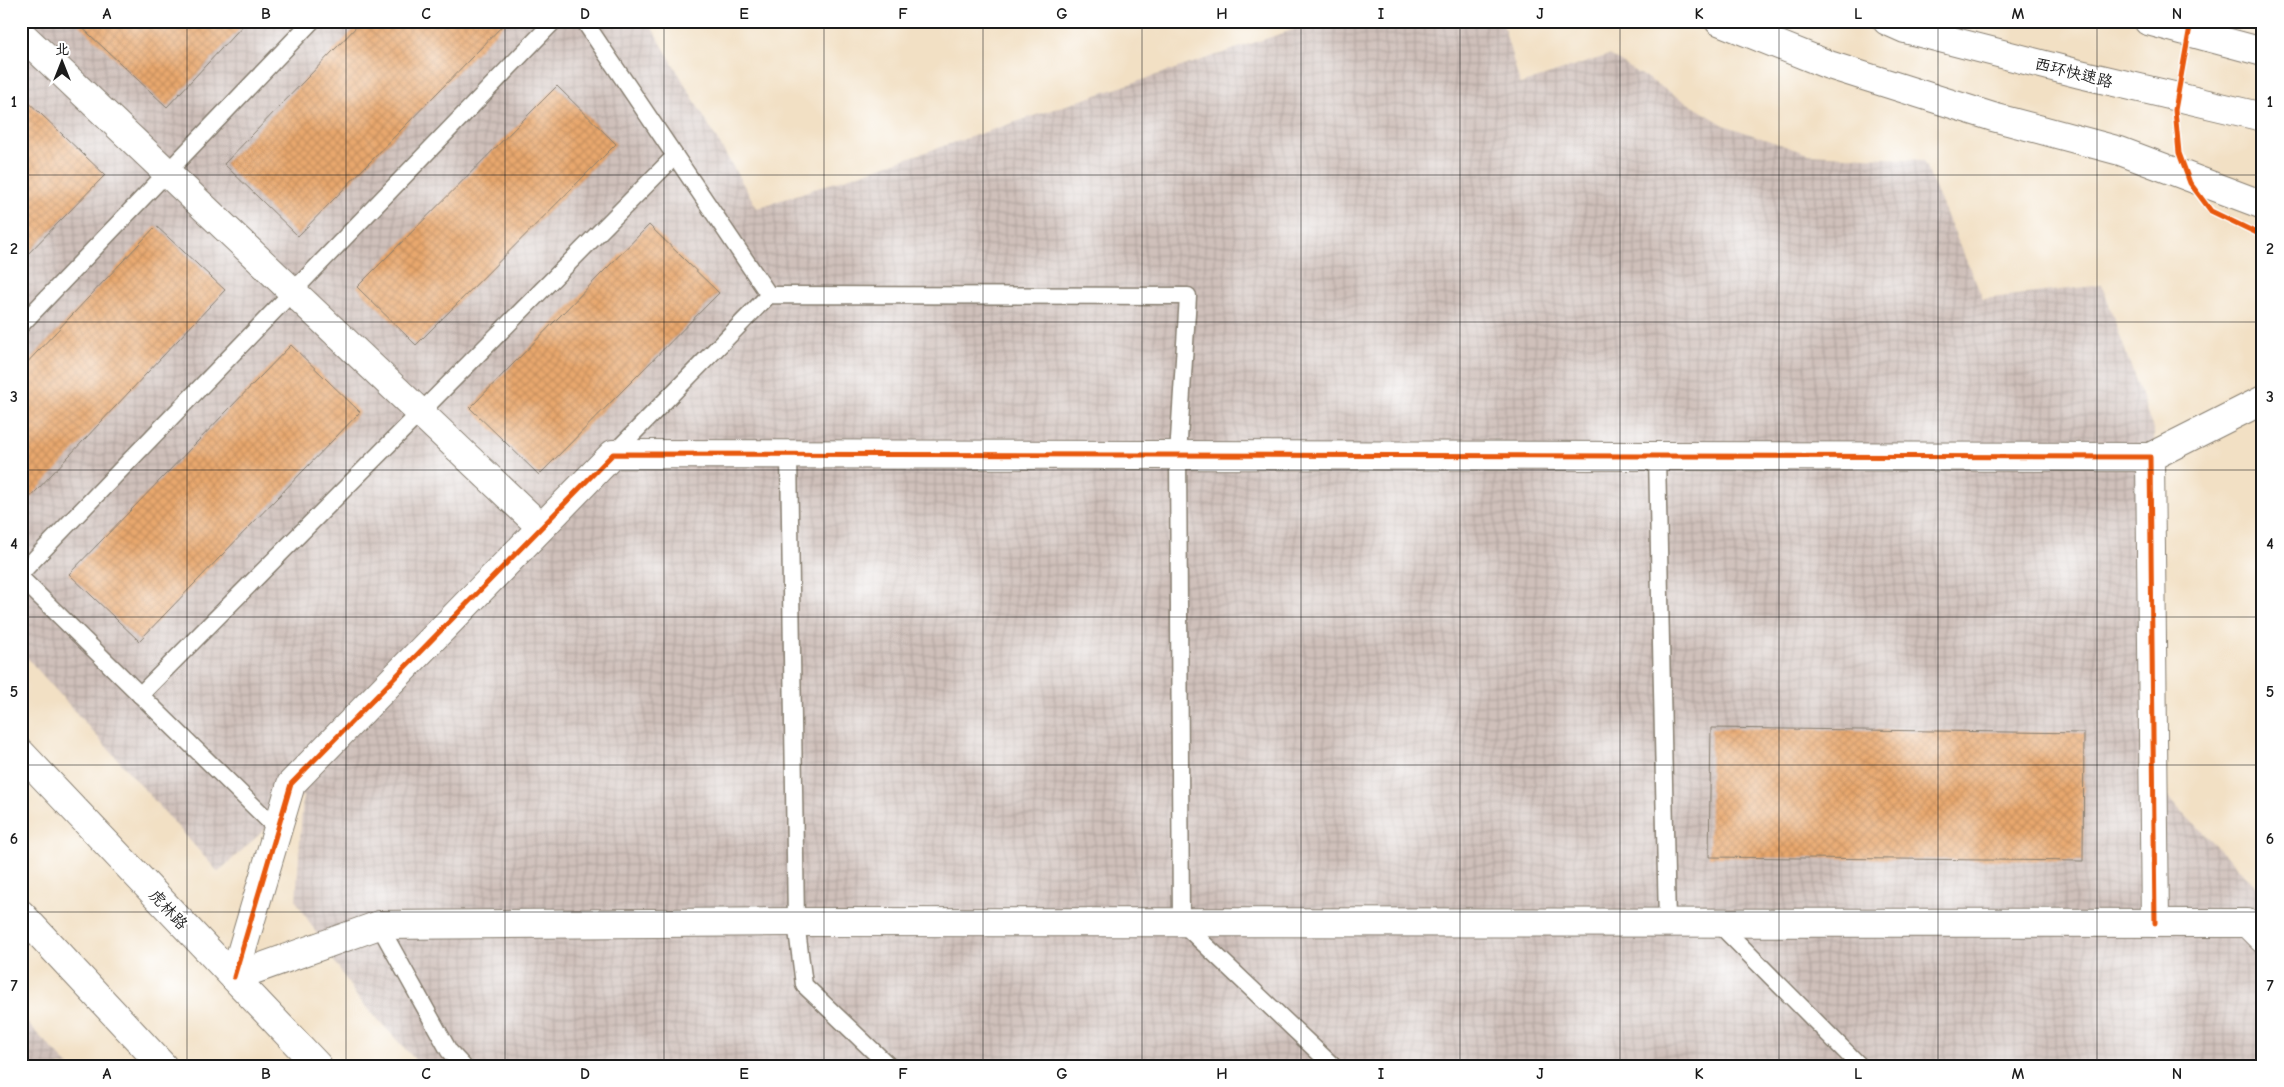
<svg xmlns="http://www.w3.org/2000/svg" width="2284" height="1087" font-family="'Comic Neue','LXGW WenKai TC',sans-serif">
<defs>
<pattern id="industrial-grid" width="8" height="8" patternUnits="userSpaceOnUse" patternTransform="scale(1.25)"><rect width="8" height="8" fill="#cfc0ba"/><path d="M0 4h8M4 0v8" fill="none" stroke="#b1a49f"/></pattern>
<pattern id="building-cross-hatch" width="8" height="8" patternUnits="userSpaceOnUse" patternTransform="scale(1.25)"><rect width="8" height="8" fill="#e8a76d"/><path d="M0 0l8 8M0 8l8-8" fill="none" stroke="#c68f5e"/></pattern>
</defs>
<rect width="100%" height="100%" fill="#fff"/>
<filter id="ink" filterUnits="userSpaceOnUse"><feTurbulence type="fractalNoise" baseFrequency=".02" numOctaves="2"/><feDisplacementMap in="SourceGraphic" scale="10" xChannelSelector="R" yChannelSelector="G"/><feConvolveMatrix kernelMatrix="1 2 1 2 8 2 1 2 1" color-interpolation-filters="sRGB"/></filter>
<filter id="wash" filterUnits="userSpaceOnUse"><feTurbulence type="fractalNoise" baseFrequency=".0096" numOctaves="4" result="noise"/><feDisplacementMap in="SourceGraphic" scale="20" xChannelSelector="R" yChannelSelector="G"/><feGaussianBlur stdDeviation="1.12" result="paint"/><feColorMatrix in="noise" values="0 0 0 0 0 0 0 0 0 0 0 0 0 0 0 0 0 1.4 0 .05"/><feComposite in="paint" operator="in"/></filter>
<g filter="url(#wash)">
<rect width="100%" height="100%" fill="#f2e0c4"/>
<g fill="url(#industrial-grid)">
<polygon points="21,21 648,21 757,208 1319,21 1502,21 1520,84 1609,55 1724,125 1808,154 1923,160 1983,299 2102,285 2154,432 2162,792 2263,893 2263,1066 421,1066 357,997 296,901 303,795 218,872 21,651"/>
<polygon points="21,1017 69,1066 21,1066"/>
</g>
<g id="blocks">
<g fill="url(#building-cross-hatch)">
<polygon points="75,21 247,21 167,107"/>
<polygon points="362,21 507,21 298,236 224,164"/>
<polygon points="557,86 616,144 416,345 357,287"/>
<polygon points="21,95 105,175 21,261"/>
<polygon points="649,225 719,293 539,475 470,408"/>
<polygon points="156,226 225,290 21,507 21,369"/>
<polygon points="291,345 360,412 139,641 69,574"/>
<polygon points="1711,728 2084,733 2083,861 1709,857"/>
</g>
</g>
</g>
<g filter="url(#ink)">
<use href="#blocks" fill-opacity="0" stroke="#877e70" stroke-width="1"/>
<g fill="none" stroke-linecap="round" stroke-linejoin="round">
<defs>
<g id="service">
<polyline points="584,21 769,295"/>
<polyline points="21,325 312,21"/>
<polyline points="613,454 769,295 1188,296 1178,455 1181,922 1333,1066"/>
<polyline points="789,454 796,922 804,985 889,1066"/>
<polyline points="1657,456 1667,923"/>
<polyline points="21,573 554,21"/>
<polyline points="21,578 277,829"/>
<polyline points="140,695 675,156"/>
<polyline points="1718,923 1860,1066"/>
<polyline points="379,925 449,1051 463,1066"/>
</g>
<g id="minor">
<polyline points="21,34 541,527"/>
<polyline points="2150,457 2263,400"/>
<polyline points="234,977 291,784 613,454 2150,457 2155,923"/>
<polyline points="234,977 379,925 796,922 2247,923 2263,939"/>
</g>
<g id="tertiary">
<polyline points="21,753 318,1066"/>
<polyline points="21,914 163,1066"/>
</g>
<g id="trunk">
<polyline points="1719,21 1829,65 1993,117 2120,151 2263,205"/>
<polyline points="1887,21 1905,29 2080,74 2263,117"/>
<polyline points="2148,21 2263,52"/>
</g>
</defs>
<use href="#service" stroke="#877e70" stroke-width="19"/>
<use href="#minor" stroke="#877e70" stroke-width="30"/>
<use href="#tertiary" stroke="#877e70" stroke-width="30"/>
<use href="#trunk" stroke="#877e70" stroke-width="30"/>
<use href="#service" stroke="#fff" stroke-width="16"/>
<use href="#minor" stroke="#fff" stroke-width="28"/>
<use href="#tertiary" stroke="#fff" stroke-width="28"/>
<use href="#trunk" stroke="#fff" stroke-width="28"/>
<defs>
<g id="cycleway">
<polyline points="2191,21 2175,110 2179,153 2190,183 2211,211 2263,236"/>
<polyline points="234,977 291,784 613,454 2150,457 2155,923"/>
</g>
</defs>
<use href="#cycleway" stroke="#fff" stroke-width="8"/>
<use href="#cycleway" stroke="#e8590c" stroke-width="5"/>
</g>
</g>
<path fill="none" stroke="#1c1c1c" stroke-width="1" stroke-opacity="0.55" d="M187,21V1066M346,21V1066M505,21V1066M664,21V1066M824,21V1066M983,21V1066M1142,21V1066M1301,21V1066M1460,21V1066M1620,21V1066M1779,21V1066M1938,21V1066M2097,21V1066M21,175H2263M21,322H2263M21,470H2263M21,617H2263M21,765H2263M21,912H2263"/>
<g text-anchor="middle" stroke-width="5" stroke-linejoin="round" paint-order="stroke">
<g font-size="16" fill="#1c1c1c" stroke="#fff">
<text transform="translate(2074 72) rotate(14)" y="6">西环快速路</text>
<text transform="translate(169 909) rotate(47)" y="6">虎林路</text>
</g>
</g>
<rect width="2284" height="1087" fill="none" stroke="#fff" stroke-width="55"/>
<g transform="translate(62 62)" stroke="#ffffff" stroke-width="4" paint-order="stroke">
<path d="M0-4L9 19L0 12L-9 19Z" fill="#1c1c1c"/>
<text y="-8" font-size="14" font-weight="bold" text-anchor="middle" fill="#1c1c1c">北</text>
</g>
<rect x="28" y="28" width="2228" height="1032" fill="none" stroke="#1c1c1c" stroke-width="2"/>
<g font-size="16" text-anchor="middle" font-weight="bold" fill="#1c1c1c">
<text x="107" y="19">A</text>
<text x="266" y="19">B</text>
<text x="426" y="19">C</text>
<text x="585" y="19">D</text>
<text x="744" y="19">E</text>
<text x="903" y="19">F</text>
<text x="1062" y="19">G</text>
<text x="1222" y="19">H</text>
<text x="1381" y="19">I</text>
<text x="1540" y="19">J</text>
<text x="1699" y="19">K</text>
<text x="1858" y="19">L</text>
<text x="2018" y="19">M</text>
<text x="2177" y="19">N</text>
<text x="14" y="107">1</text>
<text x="2270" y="107">1</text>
<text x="14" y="254">2</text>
<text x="2270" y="254">2</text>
<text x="14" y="402">3</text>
<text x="2270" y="402">3</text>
<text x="14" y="549">4</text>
<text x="2270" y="549">4</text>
<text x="14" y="697">5</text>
<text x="2270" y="697">5</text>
<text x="14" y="844">6</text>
<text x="2270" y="844">6</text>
<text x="14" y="991">7</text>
<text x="2270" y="991">7</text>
<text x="107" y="1079">A</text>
<text x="266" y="1079">B</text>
<text x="426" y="1079">C</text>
<text x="585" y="1079">D</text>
<text x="744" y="1079">E</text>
<text x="903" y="1079">F</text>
<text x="1062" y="1079">G</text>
<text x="1222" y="1079">H</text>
<text x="1381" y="1079">I</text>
<text x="1540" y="1079">J</text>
<text x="1699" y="1079">K</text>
<text x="1858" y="1079">L</text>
<text x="2018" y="1079">M</text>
<text x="2177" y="1079">N</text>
</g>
</svg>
